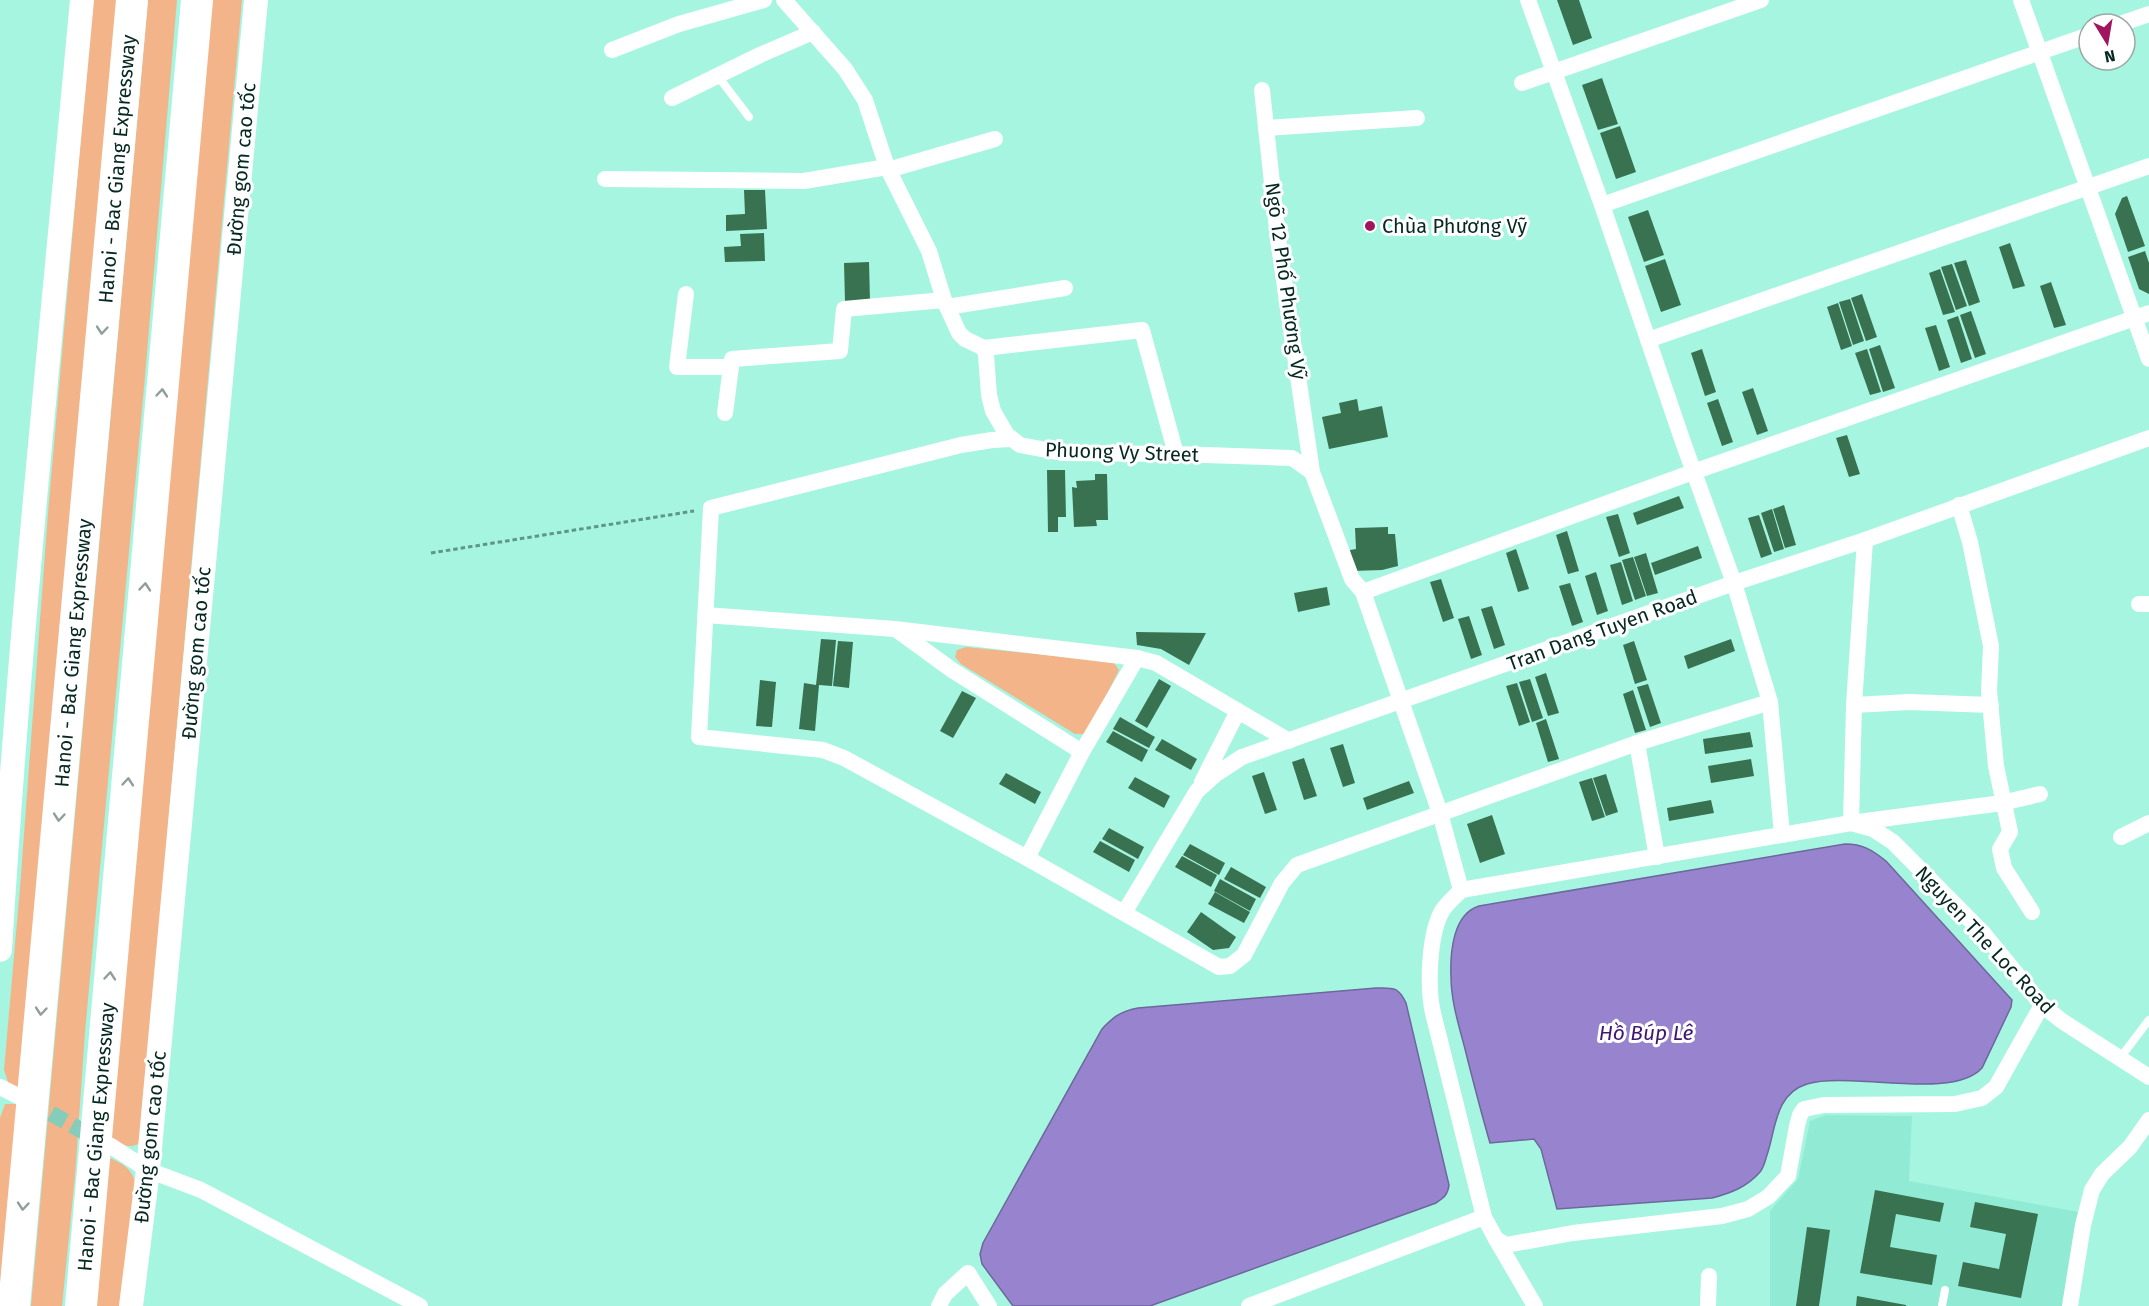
<svg xmlns="http://www.w3.org/2000/svg" width="2149" height="1306" font-family="'Fira Sans',sans-serif">
<rect width="100%" height="100%" fill="#a6f5e0"/>
<polygon fill="#91ebd4" points="1826,1115 1912,1116 1909,1181 2090,1214 2077,1306 1770,1306 1770,1211 1798,1179 1810,1121"/>
<g fill="#f2b488">
<polygon points="93,0 118,0 24,1091 9,1085 4,1070 20,888 48,513"/>
<polygon points="148,0 177,0 144,388 85,1032 75,1176 62,1306 31,1306"/>
<path d="M210,0H242L168,826L144,1131L138,1144C128,1149 118,1144 111,1136Z"/>
<polygon points="966,647 1103,661 1114,663 1119,670 1088,732 1083,734 1075,734 961,664 955,657 957,650"/>
<polygon points="5,1104 17,1104 0,1306 0,1118"/>
<path d="M108,1157C125,1165 132,1168 137,1188L121,1306H94Z"/>
</g>
<g fill="#9883cf" stroke="#6c689b" stroke-width="1.5">
<path d="M1845,844C1863,844 1872,850 1886,861L2012,1000L2011,1007L1982,1068C1952,1101 1850,1071 1807,1084C1775,1094 1776,1128 1767,1155C1765,1161 1764,1167 1760,1172C1747,1187 1731,1193 1712,1198L1557,1209L1541,1149L1534,1139L1490,1143C1481,1112 1473,1081 1465,1049C1459,1026 1451,1001 1451,977C1450,952 1453,914 1479,906Z"/>
<path d="M1376,988C1393,988 1398,986 1406,1003L1449,1185C1448,1195 1443,1198 1436,1203L1150,1306H1013L982,1264L980,1254L983,1243L1102,1029C1113,1017 1121,1011 1138,1008Z"/>
</g>
<g fill="#387250">
<polygon points="1557,0 1579,0 1592,38 1573,45"/>
<polygon points="1602,78 1618,124 1598,130 1582,85"/>
<polygon points="1620,126 1636,172 1616,179 1600,133"/>
<polygon points="744,190 765,190 767,229 726,231 726,215 745,214"/>
<polygon points="2127,196 2145,246 2128,252 2115,214 2122,198"/>
<polygon points="1648,210 1664,255 1644,262 1628,217"/>
<polygon points="764,233 765,261 725,262 724,247 741,246 740,234"/>
<polygon points="2010,243 2025,286 2013,289 1999,247"/>
<polygon points="2145,251 2149,263 2149,294 2139,289 2128,257"/>
<polygon points="1665,259 1681,305 1661,312 1645,266"/>
<polygon points="1966,260 1980,302 1969,306 1954,263"/>
<polygon points="869,262 870,301 845,302 844,263"/>
<polygon points="1952,264 1967,306 1956,310 1941,267"/>
<polygon points="1940,269 1955,312 1943,315 1929,273"/>
<polygon points="2051,282 2066,325 2054,328 2040,286"/>
<polygon points="1862,294 1877,337 1866,341 1851,298"/>
<polygon points="1850,299 1864,341 1853,345 1839,302"/>
<polygon points="1838,303 1852,346 1841,350 1827,307"/>
<polygon points="1971,311 1986,354 1975,358 1960,315"/>
<polygon points="1958,316 1972,359 1961,363 1947,320"/>
<polygon points="1936,325 1950,367 1939,371 1925,328"/>
<polygon points="1880,345 1895,388 1883,392 1869,349"/>
<polygon points="1702,349 1716,392 1705,396 1691,353"/>
<polygon points="1867,349 1881,392 1870,395 1855,353"/>
<polygon points="1753,388 1768,431 1757,435 1742,392"/>
<polygon points="1357,399 1359,411 1382,406 1388,437 1329,449 1322,417 1341,413 1339,403"/>
<polygon points="1718,399 1733,442 1722,446 1707,403"/>
<polygon points="1847,435 1860,474 1849,477 1836,438"/>
<polygon points="1047,470 1065,470 1066,517 1058,517 1058,532 1048,532"/>
<polygon points="1095,474 1107,474 1108,520 1096,520 1097,526 1074,527 1072,487 1077,488 1076,481 1095,480"/>
<polygon points="1679,496 1684,508 1637,525 1633,513"/>
<polygon points="1784,505 1796,545 1785,548 1773,509"/>
<polygon points="1772,509 1784,549 1774,552 1761,513"/>
<polygon points="1618,514 1630,553 1619,557 1606,517"/>
<polygon points="1759,515 1772,554 1761,558 1748,518"/>
<polygon points="1388,527 1388,534 1395,534 1398,566 1382,570 1352,571 1350,550 1356,549 1355,528"/>
<polygon points="1567,531 1579,571 1568,574 1556,535"/>
<polygon points="1698,546 1702,558 1655,575 1651,563"/>
<polygon points="1516,549 1529,589 1518,592 1506,553"/>
<polygon points="1646,553 1658,593 1647,596 1634,557"/>
<polygon points="1633,557 1646,596 1635,600 1622,560"/>
<polygon points="1621,562 1633,601 1622,605 1610,565"/>
<polygon points="1596,572 1608,611 1597,615 1585,576"/>
<polygon points="1441,579 1454,618 1443,622 1430,582"/>
<polygon points="1570,583 1583,622 1572,626 1559,586"/>
<polygon points="1327,587 1330,605 1298,612 1294,593"/>
<polygon points="1492,606 1505,645 1494,649 1481,609"/>
<polygon points="1469,616 1482,655 1471,659 1458,619"/>
<polygon points="1136,632 1206,633 1189,665 1161,649 1137,645"/>
<polygon points="821,639 836,640 832,686 819,685 815,731 799,729 804,683 816,685"/>
<polygon points="1731,639 1735,651 1688,669 1684,656"/>
<polygon points="838,641 853,642 849,688 833,686"/>
<polygon points="1634,641 1647,680 1635,684 1623,645"/>
<polygon points="1546,673 1559,713 1548,716 1535,677"/>
<polygon points="1159,679 1171,686 1147,728 1135,721"/>
<polygon points="1530,679 1543,718 1532,722 1519,682"/>
<polygon points="760,680 776,682 772,727 756,726"/>
<polygon points="1517,683 1530,722 1519,726 1506,686"/>
<polygon points="1648,684 1661,723 1650,727 1637,687"/>
<polygon points="1633,690 1646,730 1635,733 1623,694"/>
<polygon points="962,691 976,698 953,738 940,731"/>
<polygon points="1120,717 1155,737 1149,748 1113,729"/>
<polygon points="1546,719 1559,759 1548,762 1536,723"/>
<polygon points="1113,731 1148,750 1142,762 1106,742"/>
<polygon points="1750,732 1753,747 1705,754 1703,739"/>
<polygon points="1162,739 1197,759 1191,770 1155,750"/>
<polygon points="1343,744 1355,783 1343,787 1330,748"/>
<polygon points="1304,758 1317,796 1304,800 1292,762"/>
<polygon points="1751,759 1754,776 1711,783 1708,766"/>
<polygon points="1264,772 1277,810 1265,814 1252,776"/>
<polygon points="1006,773 1041,792 1035,804 999,784"/>
<polygon points="1606,774 1618,812 1606,816 1593,778"/>
<polygon points="1135,777 1170,796 1164,808 1128,788"/>
<polygon points="1592,778 1605,817 1592,821 1579,782"/>
<polygon points="1409,781 1414,793 1367,810 1363,798"/>
<polygon points="1711,800 1714,813 1669,821 1667,808"/>
<polygon points="1492,815 1505,854 1480,863 1467,824"/>
<polygon points="1109,828 1144,847 1138,859 1102,839"/>
<polygon points="1100,841 1135,860 1129,872 1093,852"/>
<polygon points="1190,844 1225,863 1219,875 1183,855"/>
<polygon points="1182,856 1217,875 1211,887 1175,867"/>
<polygon points="1231,867 1266,887 1260,898 1224,879"/>
<polygon points="1220,879 1256,899 1250,911 1214,891"/>
<polygon points="1215,892 1250,912 1244,923 1208,904"/>
<polygon points="1201,912 1236,937 1229,948 1213,950 1187,932"/>
<polygon points="1875,1190 1944,1203 1940,1222 1896,1214 1890,1247 1937,1255 1932,1285 1860,1273"/>
<polygon points="1975,1202 2038,1214 2021,1298 1958,1286 1963,1262 1999,1269 2006,1234 1970,1227"/>
<polygon points="1807,1227 1830,1230 1819,1306 1796,1306"/>
<polygon points="1857,1296 1906,1305 1906,1306 1856,1306"/>
</g>
<g fill="none" stroke-linecap="round" stroke-linejoin="round">
<polyline stroke="#86ccba" stroke-width="16" stroke-dasharray="16 8" stroke-linecap="butt" points="30,1102 99,1140"/>
<polyline stroke="#5d9789" stroke-width="3" stroke-dasharray="4.5 3" stroke-linecap="butt" points="431,553 694,511"/>
<g stroke="#fff" stroke-width="8">
<polyline points="717,75 749,117"/>
<polyline points="2120,1058 2149,1020"/>
<polyline points="1942,1306 1945,1290"/>
</g>
<g stroke="#fff" stroke-width="16">
<polyline points="784,0 845,69 865,100 887,167 929,251 944,300 959,333 965,339 984,348 986,355 989,395 993,411 1007,435 1020,445 1062,453 1176,454 1292,458 1312,472 1352,579 1363,592 1440,813 1461,890"/>
<polyline points="1528,0 1602,205 1683,442 1734,583 1770,702 1782,835"/>
<polyline points="2021,0 2149,359"/>
<polyline points="2120,24 2149,14"/>
<polyline points="612,50 679,24 764,0"/>
<polyline points="1522,83 1761,0"/>
<polyline points="1262,90 1278,239 1312,472"/>
<polyline points="672,98 760,55 813,32"/>
<polyline points="1266,128 1417,118"/>
<polyline points="888,170 995,139"/>
<polyline points="605,179 804,181 887,167"/>
<polyline points="1602,205 2089,35"/>
<polyline points="686,294 677,367 731,367"/>
<polyline points="947,307 1065,288"/>
<polyline points="1648,340 2149,166"/>
<polyline points="984,348 1142,330 1176,454"/>
<polyline points="725,413 732,359 840,351 844,309 944,300"/>
<polyline points="1011,439 992,440 961,445 711,508 699,737 823,750 844,758 1027,858 1219,967 1230,966 1244,955 1282,883 1297,865 1637,743 1770,702"/>
<polyline points="1959,505 1970,542 1991,646 1989,691 1996,766 2010,832 2000,849 2004,868 2032,912"/>
<polyline points="1865,540 1854,705 1851,823 2002,803 2040,794"/>
<polyline points="1363,592 1693,472 2149,313"/>
<polyline points="2139,604 2149,604"/>
<polyline points="705,615 895,629 1137,658 1156,663 1289,741"/>
<polyline points="897,630 952,670 1082,752"/>
<polyline points="1854,705 1909,702 1991,705"/>
<polyline points="1637,743 1657,857"/>
<polyline points="1202,782 1238,711"/>
<polyline points="2121,837 2149,823"/>
<polyline points="1027,858 1082,752 1137,658"/>
<polyline points="1124,913 1197,791 1216,774 1242,757 1734,583 1865,540 2149,438"/>
<path d="M2042,1005L1996,1087L1982,1098L1955,1104L1824,1105L1804,1109L1800,1115L1797,1126L1788,1176L1768,1197L1748,1209L1722,1216L1573,1233L1506,1245L1496,1239L1484,1217L1433,1013C1427,987 1429,934 1442,911C1447,903 1455,897 1461,890L1851,823L1873,829L1893,842L1984,934L2042,1005L2062,1021L2149,1077"/>
<polyline points="0,1087 20,1097"/>
<polyline points="111,1146 148,1170 201,1190 420,1306"/>
<polyline points="1496,1239 1535,1306"/>
<polyline points="939,1306 945,1294 968,1273 989,1306"/>
<polyline points="1249,1306 1484,1217"/>
<polyline points="1708,1306 1709,1276"/>
<polyline points="2070,1306 2083,1225 2092,1190 2102,1174 2130,1147 2149,1120"/>
</g>
<g stroke="#fff" stroke-width="24">
<path d="M0,950C19,633 53,316 82,0"/>
<polyline points="131,1306 148,1170 256,0"/>
</g>
<g stroke="#fff" stroke-width="32">
<polyline points="14,1306 132,0"/>
<polyline points="81,1306 197,0"/>
</g>
</g>
<defs><path id="oneway-chevron" d="M-2-3.5L2.5 0L-2 3.5" fill="none" stroke-width="1.6" stroke-linecap="round" stroke-linejoin="round" transform="scale(1.5)"/></defs>
<g stroke="#8f9e9b">
<use href="#oneway-chevron" transform="translate(102 330) rotate(95)"/>
<use href="#oneway-chevron" transform="translate(162 393) rotate(-85)"/>
<use href="#oneway-chevron" transform="translate(145 587) rotate(-85)"/>
<use href="#oneway-chevron" transform="translate(128 782) rotate(-85)"/>
<use href="#oneway-chevron" transform="translate(59 817) rotate(95)"/>
<use href="#oneway-chevron" transform="translate(110 976) rotate(-85)"/>
<use href="#oneway-chevron" transform="translate(41 1011) rotate(95)"/>
<use href="#oneway-chevron" transform="translate(23 1206) rotate(95)"/>
</g>
<circle fill="#a1155e" stroke="#fff" stroke-width="2" cx="1370" cy="226" r="6"/>
<g text-anchor="middle" stroke-width="6" stroke-linejoin="round" paint-order="stroke">
<g font-size="20" fill="#062821" stroke="#fff">
<text transform="translate(117 169) rotate(-85)" y="7">Hanoi - Bac Giang Expressway</text>
<text transform="translate(241 169) rotate(-85)" y="7">Đường gom cao tốc</text>
<text transform="translate(1286 281) rotate(82)" y="7">Ngõ 12 Phố Phương Vỹ</text>
<text transform="translate(1122 452) rotate(2)" y="7">Phuong Vy Street</text>
<text transform="translate(1602 630) rotate(-20)" y="7">Tran Dang Tuyen Road</text>
<text transform="translate(73 653) rotate(-85)" y="7">Hanoi - Bac Giang Expressway</text>
<text transform="translate(196 653) rotate(-85)" y="7">Đường gom cao tốc</text>
<text transform="translate(1985 940) rotate(47)" y="7">Nguyen The Loc Road</text>
<text transform="translate(96 1137) rotate(-85)" y="7">Hanoi - Bac Giang Expressway</text>
<text transform="translate(150 1137) rotate(-84)" y="7">Đường gom cao tốc</text>
</g>
<g font-size="20" fill="#062821" stroke="#fff" text-anchor="start">
<text x="1382" y="233">Chùa Phương Vỹ</text>
</g>
<g font-size="21" font-style="italic" fill="#3d1872" stroke="#fff">
<text x="1646" y="1040">Hồ Búp Lê</text>
</g>
</g>
<g transform="translate(2107 42) rotate(169)"><circle r="28" fill="#ffffff" stroke="#9ba9a6" stroke-width="1.5"/>
<path d="M0-4.5L10 22L0 15L-10 22Z" fill="#a1155e"/>
<text y="-9" font-size="16" font-weight="bold" text-anchor="middle" fill="#062821">N</text>
</g>
</svg>
